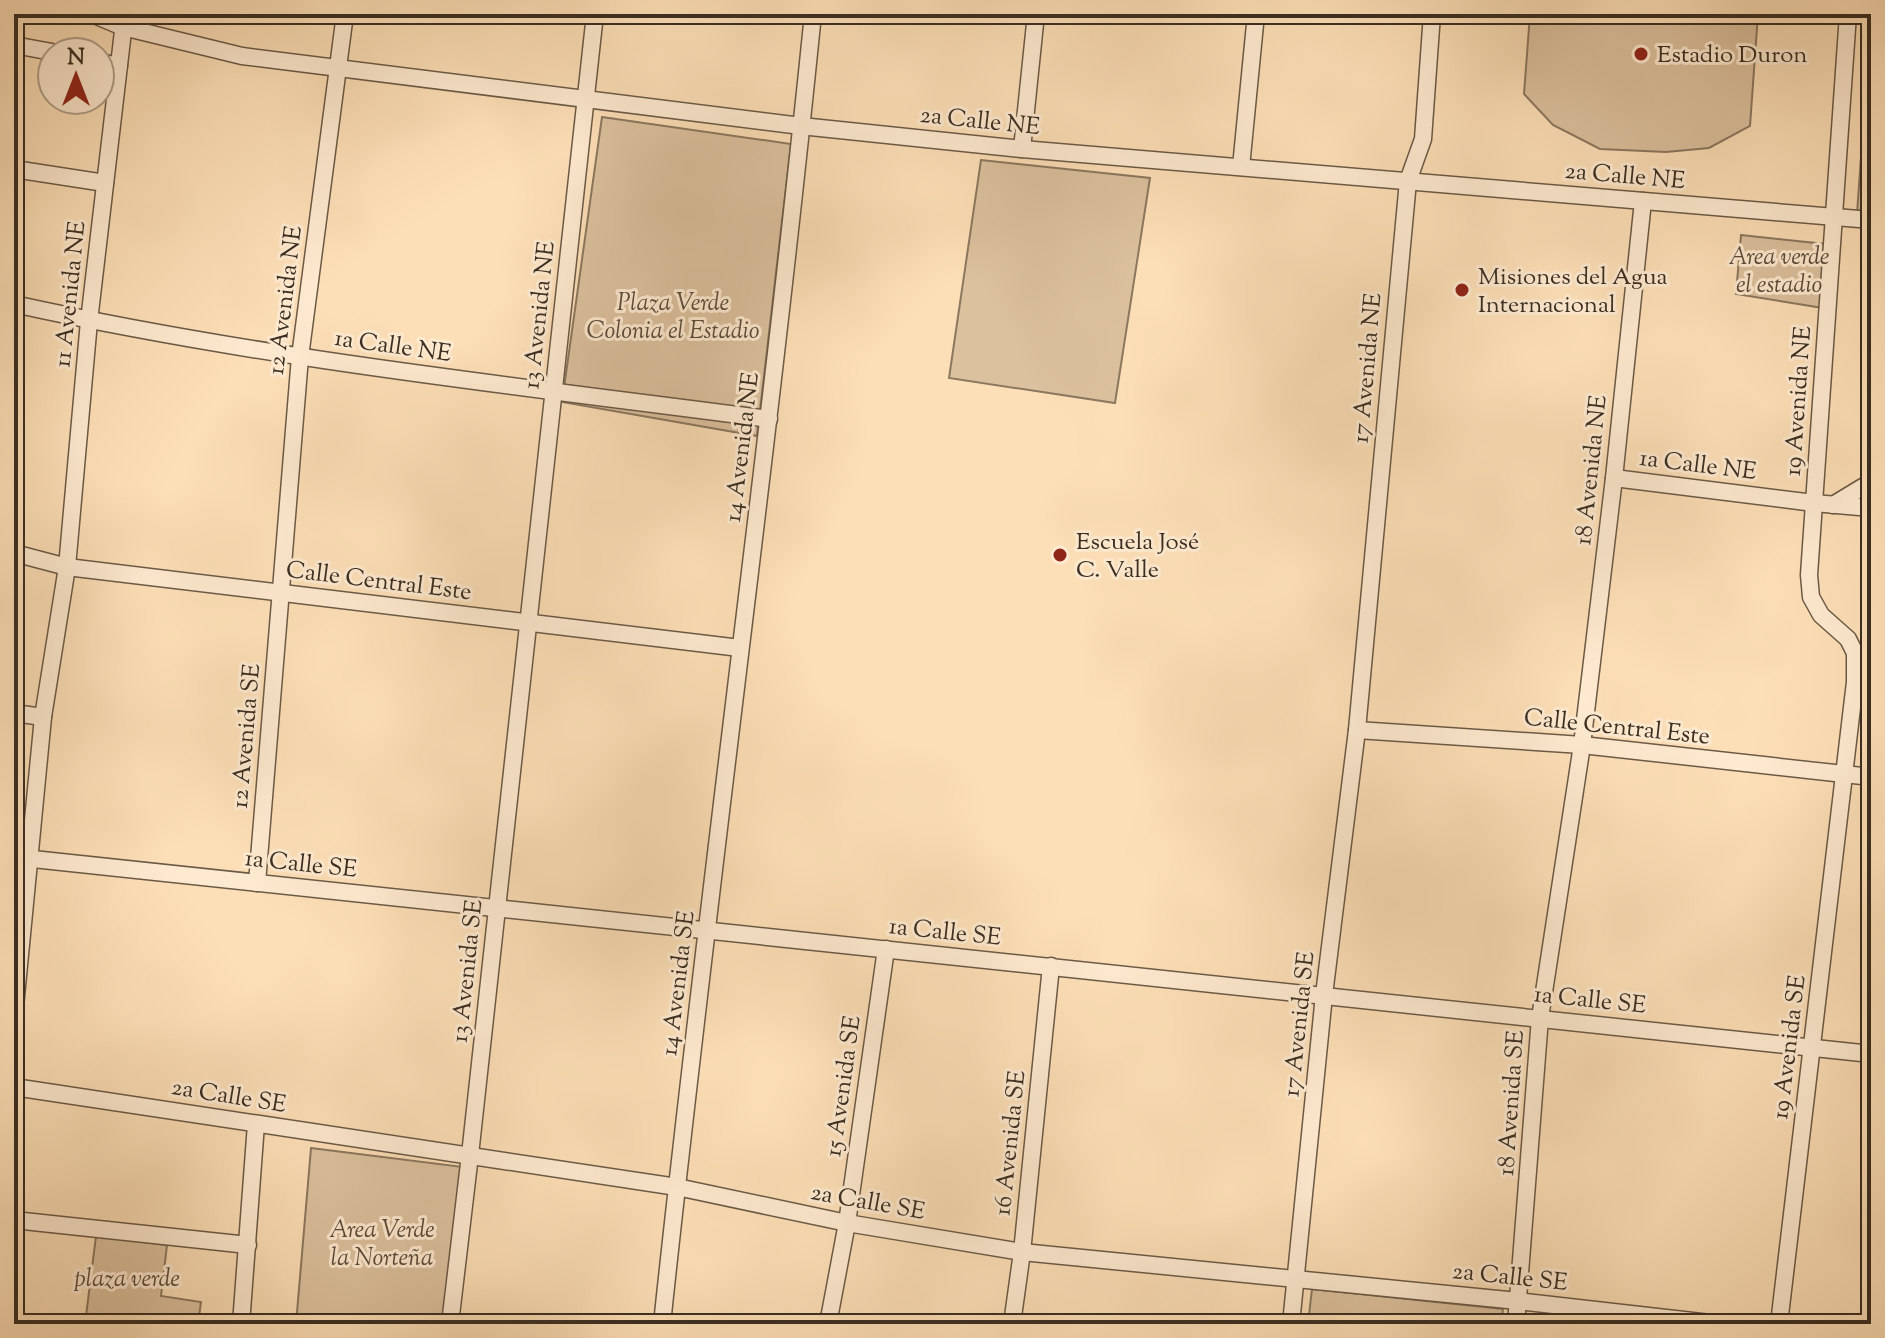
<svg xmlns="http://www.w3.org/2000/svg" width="1885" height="1338" font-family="'Sorts Mill Goudy',serif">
<rect width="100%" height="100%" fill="#fddfb7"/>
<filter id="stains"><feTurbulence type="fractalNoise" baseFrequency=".0025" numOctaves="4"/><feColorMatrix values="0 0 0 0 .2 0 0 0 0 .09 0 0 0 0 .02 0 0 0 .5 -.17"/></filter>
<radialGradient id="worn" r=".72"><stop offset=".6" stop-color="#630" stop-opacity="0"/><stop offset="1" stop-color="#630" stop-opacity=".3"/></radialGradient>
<g fill="#dcc19e" stroke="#8b7860" stroke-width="2">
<polygon points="1530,14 1758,14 1750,126 1709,148 1666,152 1600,149 1553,125 1524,94"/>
<polygon points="1871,14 1871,216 1857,214"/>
<polygon points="602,117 791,144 757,436 562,402"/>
<polygon points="981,160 1150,178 1115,403 949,378"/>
<polygon points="1741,235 1825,244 1823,308 1736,294"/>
<polygon points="311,1148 471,1168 452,1324 296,1324"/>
<polygon points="96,1236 167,1245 161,1296 201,1302 198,1324 85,1324"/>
<polygon points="1312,1289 1503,1309 1501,1324 1308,1324"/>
</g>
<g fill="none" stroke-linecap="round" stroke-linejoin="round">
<defs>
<g id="street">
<polyline points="92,14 123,27 242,56 801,126 1022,149 1871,220"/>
<polyline points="14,45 52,52"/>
<polyline points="100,62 119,66"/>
<polyline points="1022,149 1036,14"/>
<polyline points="1241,167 1256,14"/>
<polyline points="14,169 105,183"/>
<path d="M14,304C263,359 517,386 769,419"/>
<polyline points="1614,478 1814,503 1871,508"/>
<polyline points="1833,505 1871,482"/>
<polyline points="14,553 67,567 740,648"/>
<polyline points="14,713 43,717"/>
<polyline points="1357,730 1582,745 1871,777"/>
<polyline points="14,857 1871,1054"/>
<polyline points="257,883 300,357 345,14"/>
<polyline points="14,1017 43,717 67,567 89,321 125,14"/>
<polyline points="14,1087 677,1187 847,1223 1022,1252 1518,1301 1719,1324"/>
<polyline points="14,1220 248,1245"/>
<polyline points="241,1324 256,1124"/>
<polyline points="450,1324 470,1155 595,14"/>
<path d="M662,1324C708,887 769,451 813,14"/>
<polyline points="828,1324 847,1223 886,949"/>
<polyline points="1012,1324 1022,1252 1051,966"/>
<polyline points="1291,1324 1324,995 1357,730 1408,181 1423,139 1432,14"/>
<polyline points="1516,1324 1540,1018 1582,745 1614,478 1643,201"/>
<polyline points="1779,1324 1855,682 1855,653 1848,639 1821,615 1811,597 1809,575 1848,14"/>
</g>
</defs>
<use href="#street" stroke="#6b5a47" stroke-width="19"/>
<use href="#street" stroke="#feead0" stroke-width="16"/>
</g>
<g fill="#8f2418" stroke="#feead0" stroke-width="3">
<circle cx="1641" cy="54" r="8"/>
<circle cx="1462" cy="290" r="8"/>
<circle cx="1060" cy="555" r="8"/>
</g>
<g text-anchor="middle" stroke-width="6" stroke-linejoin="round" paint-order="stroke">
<g font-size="24" fill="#3a2e22" stroke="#feead0" text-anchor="start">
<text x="1657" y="62">Estadio Duron</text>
<text x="1478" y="284">Misiones del Agua<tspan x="1478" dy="28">Internacional</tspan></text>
<text x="1076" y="549">Escuela José<tspan x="1076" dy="28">C. Valle</tspan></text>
</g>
<g font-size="24" fill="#3a2e22" stroke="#feead0">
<text transform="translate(980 120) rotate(6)" y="8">2a Calle NE</text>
<text transform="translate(1625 175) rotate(5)" y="8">2a Calle NE</text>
<text transform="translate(69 294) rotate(-84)" y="8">11 Avenida NE</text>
<text transform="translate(284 300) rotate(-83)" y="8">12 Avenida NE</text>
<text transform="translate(538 315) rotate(-84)" y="8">13 Avenida NE</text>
<text transform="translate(393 345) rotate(8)" y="8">1a Calle NE</text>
<text transform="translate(1366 368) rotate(-85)" y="8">17 Avenida NE</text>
<text transform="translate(1797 401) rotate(-86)" y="8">19 Avenida NE</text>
<text transform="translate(741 447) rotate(-83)" y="8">14 Avenida NE</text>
<text transform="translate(1698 464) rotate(7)" y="8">1a Calle NE</text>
<text transform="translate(1590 470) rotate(-84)" y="8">18 Avenida NE</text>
<text transform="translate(379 580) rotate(7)" y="8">Calle Central Este</text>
<text transform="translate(1617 726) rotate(6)" y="8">Calle Central Este</text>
<text transform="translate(245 736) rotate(-85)" y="8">12 Avenida SE</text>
<text transform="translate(301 863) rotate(6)" y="8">1a Calle SE</text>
<text transform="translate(945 931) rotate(6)" y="8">1a Calle SE</text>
<text transform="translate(466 971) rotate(-84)" y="8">13 Avenida SE</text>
<text transform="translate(677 983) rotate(-83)" y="8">14 Avenida SE</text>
<text transform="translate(1590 999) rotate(6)" y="8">1a Calle SE</text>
<text transform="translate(1298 1024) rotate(-84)" y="8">17 Avenida SE</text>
<text transform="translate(1788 1047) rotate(-83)" y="8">19 Avenida SE</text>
<text transform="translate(842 1086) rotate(-82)" y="8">15 Avenida SE</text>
<text transform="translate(229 1095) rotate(9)" y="8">2a Calle SE</text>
<text transform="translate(1510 1103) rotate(-86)" y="8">18 Avenida SE</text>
<text transform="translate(1009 1143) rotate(-84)" y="8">16 Avenida SE</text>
<text transform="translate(868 1201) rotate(10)" y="8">2a Calle SE</text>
<text transform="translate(1510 1276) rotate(6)" y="8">2a Calle SE</text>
</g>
<g font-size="24" font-style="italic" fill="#5a4b3b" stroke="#feead0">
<text x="1779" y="264">Area verde<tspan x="1779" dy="28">el estadio</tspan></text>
<text x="673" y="310">Plaza Verde<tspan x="673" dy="28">Colonia el Estadio</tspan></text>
<text x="382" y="1237">Area Verde<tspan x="382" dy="28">la Norteña</tspan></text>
<text x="127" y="1286">plaza verde</text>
</g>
</g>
<rect width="1885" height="1338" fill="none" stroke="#fddfb7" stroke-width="48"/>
<rect x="16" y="16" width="1853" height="1306" fill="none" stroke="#3a2e22" stroke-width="4"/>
<rect x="24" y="24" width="1837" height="1290" fill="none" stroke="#3a2e22" stroke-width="2"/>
<g transform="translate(76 76)"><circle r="38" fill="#feead0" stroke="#b09f8a" stroke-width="2"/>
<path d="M0-6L14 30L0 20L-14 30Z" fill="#8f2418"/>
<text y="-12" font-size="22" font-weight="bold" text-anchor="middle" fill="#3a2e22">N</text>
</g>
<rect width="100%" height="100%" filter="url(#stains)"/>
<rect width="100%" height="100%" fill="url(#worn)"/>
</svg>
